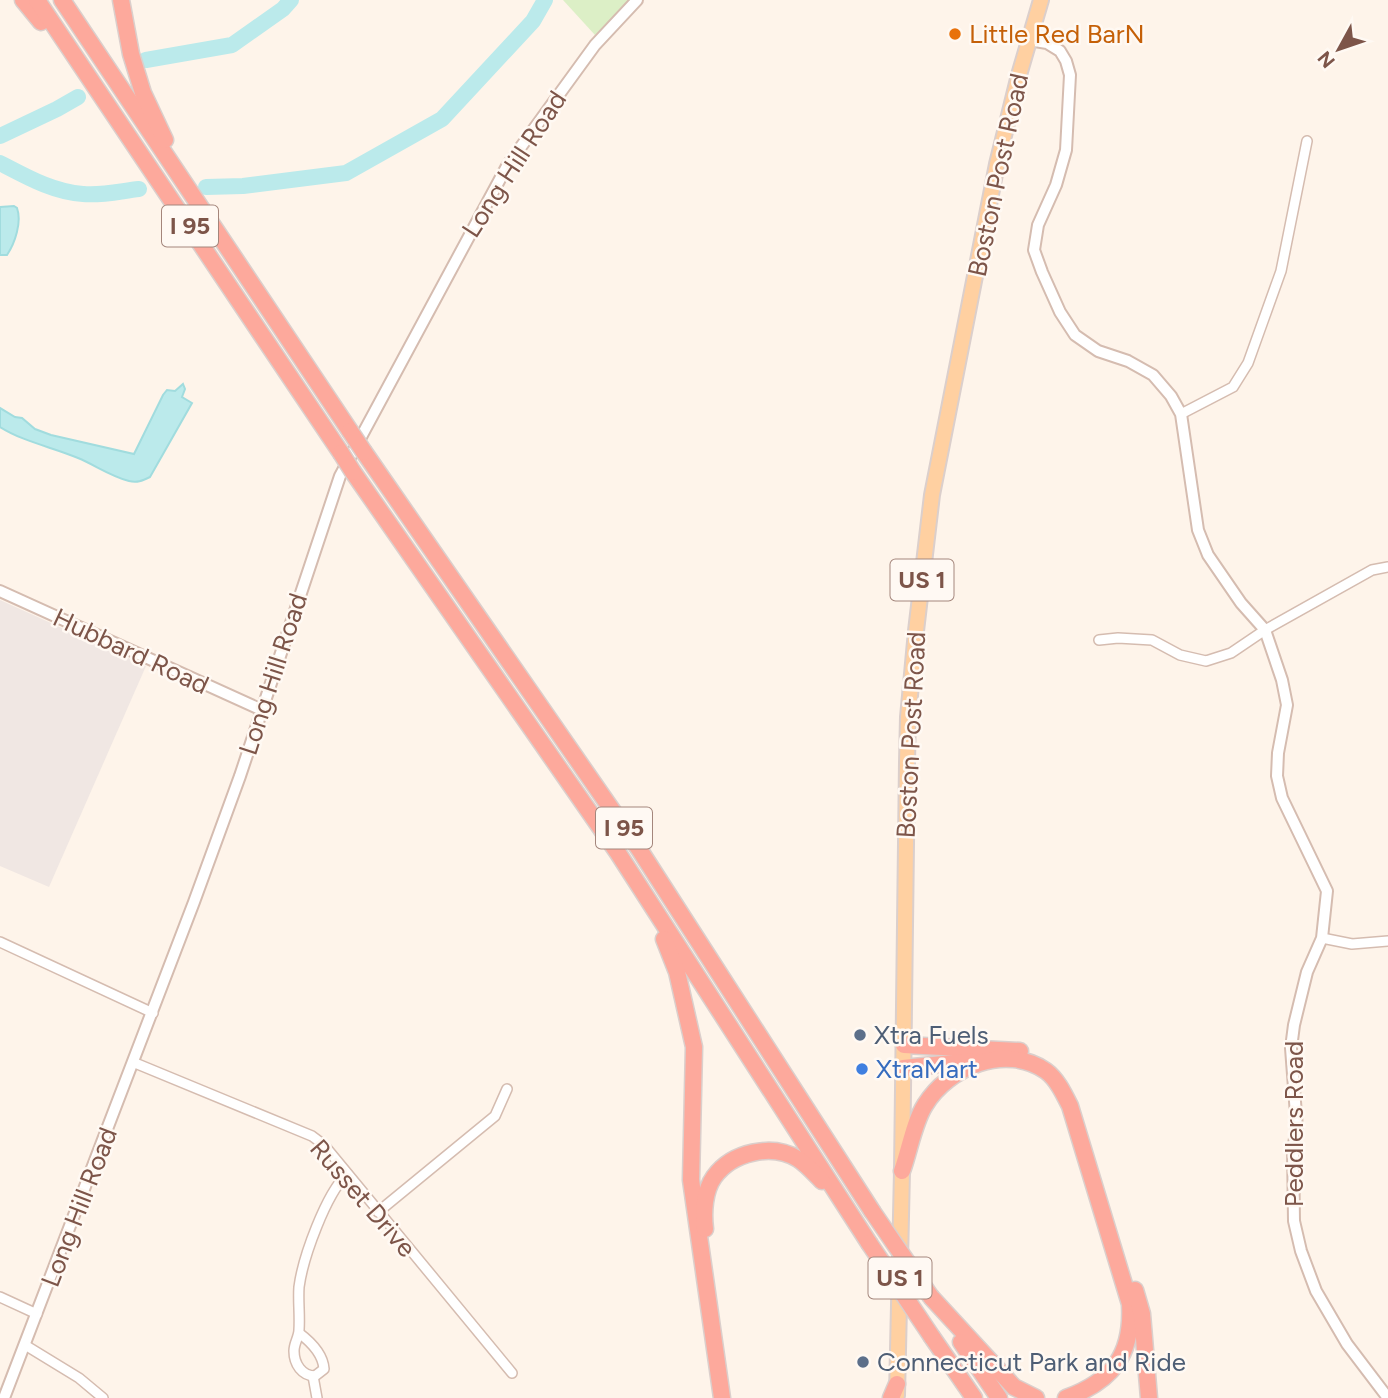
<svg xmlns="http://www.w3.org/2000/svg" width="1388" height="1398" font-family="Figtree,sans-serif">
<rect width="100%" height="100%" fill="#fef4ea"/>
<polygon fill="#f0e7e3" points="0,600 146,666 49,887 0,866"/>
<polygon fill="#dcefc6" points="563,0 631,0 595,35"/>
<g fill="#bbeaeb" stroke="#a1dcde" stroke-width="2">
<path d="M14,206L17,208C22,222 15,243 7,255H0V207Z"/>
<path d="M183,384L185,389L182,397L192,403L150,477C142,481 137,483 129,481C110,476 95,465 78,458C52,447 24,442 0,427V408L15,417L22,418L35,429L51,435L134,454L163,395L167,390L175,391Z"/>
</g>
<g fill="none" stroke-linecap="round" stroke-linejoin="round">
<g stroke="#bbeaeb" stroke-width="16">
<polyline points="146,60 232,45 283,9 291,0"/>
<polyline points="0,136 57,109 78,97"/>
<path d="M0,163C27,177 53,192 83,194C101,196 121,191 139,189"/>
<polyline points="206,187 243,186 346,173 442,119 533,21 545,0"/>
</g>
<defs>
<g id="minor">
<polyline points="1181,414 1233,387 1248,363 1281,271 1307,141"/>
<polyline points="1099,640 1118,638 1152,640 1180,655 1206,661 1231,653 1265,630 1372,570 1388,567"/>
<polyline points="1322,938 1352,944 1388,941"/>
<polyline points="0,942 153,1013"/>
<polyline points="135,1063 312,1136 324,1145 512,1373"/>
<polyline points="378,1212 495,1116 507,1089"/>
<polyline points="0,1297 37,1314"/>
<path d="M299,1333C311,1342 323,1354 324,1369L315,1376C302,1376 294,1364 294,1351C294,1343 299,1337 299,1330C300,1315 298,1301 299,1287C303,1257 326,1194 347,1174"/>
<polyline points="25,1345 79,1378 103,1398"/>
<polyline points="313,1376 317,1398"/>
</g>
<g id="tertiary">
<polyline points="1029,40 1047,43 1060,51 1066,61 1070,75 1066,150 1056,185 1038,225 1034,250 1042,272 1060,312 1075,335 1098,351 1128,361 1153,375 1171,396 1181,414 1198,530 1208,555 1241,603 1265,630 1282,680 1287,705 1278,753 1277,776 1282,798 1327,891 1322,938 1307,972 1294,1025 1291,1048 1297,1128 1293,1149 1294,1221 1301,1251 1316,1291 1347,1344 1388,1398"/>
<polyline points="0,591 262,710"/>
<polyline points="4,1398 194,902 240,776 340,476 507,166 595,45 637,0"/>
</g>
<polyline id="primary" points="897,1395 902,1171 907,762 908,717 916,631 932,495 997,164 1019,75 1041,0"/>
<g id="motorway">
<polyline points="23,0 41,22"/>
<polyline points="37,0 341,453"/>
<polyline points="62,0 350,431"/>
<polyline points="121,0 131,54 143,93 165,140"/>
<polyline points="364,452 639,849 872,1211"/>
<polyline points="353,472 618,853 869,1243"/>
<polyline points="664,939 677,972 694,1047 691,1180 722,1398"/>
<polyline points="904,1045 1020,1051"/>
<polyline points="903,1068 974,1061"/>
<path d="M902,1171C909,1152 914,1122 925,1105C948,1067 1006,1043 1046,1071C1057,1079 1064,1094 1070,1106L1130,1304C1133,1354 1113,1381 1066,1398"/>
<path d="M705,1229C703,1213 704,1191 714,1177C732,1152 772,1143 798,1159C806,1164 815,1174 822,1181"/>
<polyline points="1135,1290 1142,1314 1149,1398"/>
<polyline points="931,1297 1014,1387 1036,1398"/>
<polyline points="932,1337 974,1398"/>
<polyline points="961,1342 999,1398"/>
<polyline points="891,1398 897,1384"/>
</g>
</defs>
<use href="#minor" stroke="#d5bcb0" stroke-width="12"/>
<use href="#tertiary" stroke="#d5bcb0" stroke-width="14"/>
<use href="#primary" stroke="#dbcfcc" stroke-width="18"/>
<use href="#motorway" stroke="#dbcfcc" stroke-width="19"/>
<use href="#minor" stroke="#fff" stroke-width="9"/>
<use href="#tertiary" stroke="#fff" stroke-width="10"/>
<use href="#primary" stroke="#ffd0a1" stroke-width="14"/>
<use href="#motorway" stroke="#fda99c" stroke-width="16"/>
<defs>
<g id="motorway-bridge">
<polyline points="350,431 364,452"/>
<polyline points="341,453 353,472"/>
<polyline points="872,1211 931,1297"/>
<polyline points="869,1243 932,1337"/>
</g>
</defs>
<use href="#motorway-bridge" stroke="#dbcfcc" stroke-width="19" stroke-linecap="butt"/>
<use href="#motorway-bridge" stroke="#fda99c" stroke-width="16"/>
</g>
<circle fill="#e8710a" stroke="#fff9f3" stroke-width="2.5" cx="955" cy="34" r="7"/>
<g fill="#5c6f8a" stroke="#fff9f3" stroke-width="2.5">
<circle cx="860" cy="1035" r="7"/>
<circle cx="863" cy="1362" r="7"/>
</g>
<circle fill="#3f7fe0" stroke="#fff9f3" stroke-width="2.5" cx="862" cy="1069" r="7"/>
<g text-anchor="middle" stroke-width="5" stroke-linejoin="round" paint-order="stroke">
<g fill="#fff9f3" stroke="#a4867c" stroke-width="2">
<rect x="162" y="205.5" width="56" height="41" rx="5"/>
<rect x="890.5" y="559.5" width="63" height="41" rx="5"/>
<rect x="596" y="807.5" width="56" height="41" rx="5"/>
<rect x="868.5" y="1257.5" width="63" height="41" rx="5"/>
</g>
<g font-size="24" font-weight="bold" fill="#7d5549">
<text x="190" y="234">I 95</text>
<text x="922" y="588">US 1</text>
<text x="624" y="836">I 95</text>
<text x="900" y="1286">US 1</text>
</g>
<g font-size="26" fill="#c56008" stroke="#fff9f3" text-anchor="start">
<text x="969" y="43">Little Red BarN</text>
</g>
<g font-size="26" fill="#7d5549" stroke="#fff9f3">
<text transform="translate(514 164) rotate(-57)" y="9">Long Hill Road</text>
<text transform="translate(998 175) rotate(-78)" y="9">Boston Post Road</text>
<text transform="translate(131 651) rotate(25)" y="9">Hubbard Road</text>
<text transform="translate(273 674) rotate(-72)" y="9">Long Hill Road</text>
<text transform="translate(911 735) rotate(-87)" y="9">Boston Post Road</text>
<text transform="translate(1294 1124) rotate(-90)" y="9">Peddlers Road</text>
<text transform="translate(363 1198) rotate(49)" y="9">Russet Drive</text>
<text transform="translate(79 1207) rotate(-69)" y="9">Long Hill Road</text>
</g>
<g font-size="26" fill="#4e5e75" stroke="#fff9f3" text-anchor="start">
<text x="874" y="1044">Xtra Fuels</text>
<text x="877" y="1371">Connecticut Park and Ride</text>
</g>
<g font-size="26" fill="#366cbe" stroke="#fff9f3" text-anchor="start">
<text x="876" y="1078">XtraMart</text>
</g>
</g>
<g transform="translate(1339 49) rotate(230)" stroke="#fff9f3" stroke-width="5" paint-order="stroke">
<path d="M0-5L12 26L0 18L-12 26Z" fill="#7d5549"/>
<text y="-10" font-size="19" font-weight="bold" text-anchor="middle" fill="#7d5549">N</text>
</g>
</svg>
